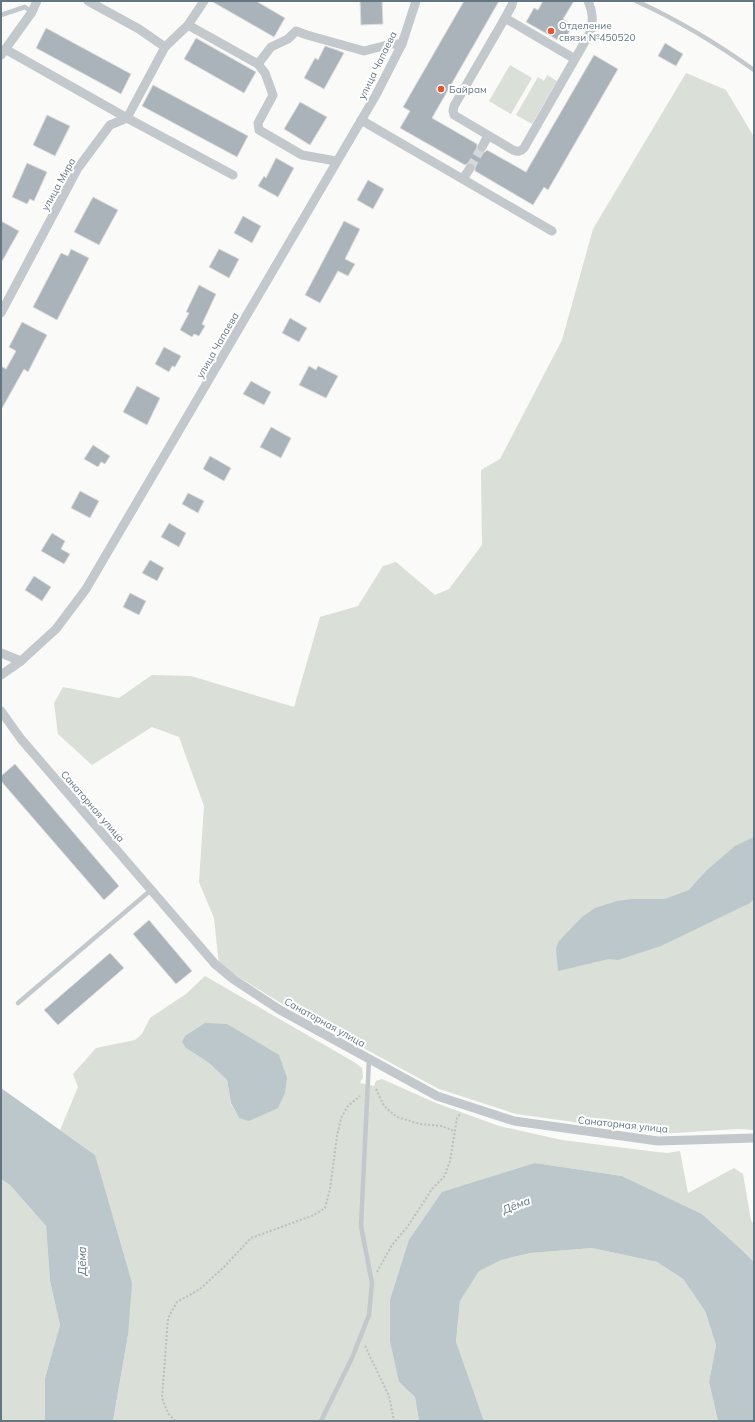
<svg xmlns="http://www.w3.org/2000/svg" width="755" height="1422" font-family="Mulish,sans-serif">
<rect width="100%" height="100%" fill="#fafaf8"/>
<g fill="#dadfd7" fill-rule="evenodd">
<polygon points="510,65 532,78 511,114 489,101"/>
<polygon points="686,73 726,90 754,137 754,1130 738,1129 659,1134 516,1114 439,1089 284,1005 219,965 214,918 199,882 204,806 179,737 152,727 92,765 58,734 54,703 63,687 119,698 152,675 191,676 294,707 320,617 358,606 383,566 396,562 435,595 449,589 482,545 481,470 500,459 562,340 593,229"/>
<polygon points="547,75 557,81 532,124 516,115 538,77 544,81"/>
<path d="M205,976L354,1062L362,1068L363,1077L360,1083L374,1086L376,1081L382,1079L436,1103L499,1126L562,1140L657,1152L667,1153L680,1151L688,1193L734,1168L743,1174L751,1220L754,1225V1262L743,1251L702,1214L622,1176L535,1163L399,1382L415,1397L419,1421H113L128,1335L95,1155L60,1130L78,1087L73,1074L96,1048L135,1040L142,1034L150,1018L186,994ZM186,1048L285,1093L239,1118L231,1104L227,1080L209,1063Z"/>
<polygon points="1,1179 10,1185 46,1226 50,1281 60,1325 45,1378 45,1421 1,1421"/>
<polygon points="592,1248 657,1262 683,1279 705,1311 716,1345 709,1382 718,1421 484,1421 456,1343 460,1301 479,1270 501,1260 531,1253"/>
</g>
<g fill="#bbc7cb">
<polygon points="754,837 754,899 750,903 661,946 618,960 609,959 558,971 556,948 559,941 582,917 595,908 617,901 632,899 665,899 689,890 706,871 735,846"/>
<polygon points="205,1023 227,1024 279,1055 287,1078 285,1093 278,1108 249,1121 239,1118 231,1103 227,1080 209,1063 186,1048 182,1042 185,1036"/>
<polygon points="1,1088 95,1155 132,1283 128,1335 113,1421 45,1421 45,1378 60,1325 50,1281 46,1226 10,1185 1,1179"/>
<polygon points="535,1163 622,1176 702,1214 743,1251 754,1262 754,1421 718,1421 709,1382 716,1345 705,1311 683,1279 657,1262 592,1248 531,1253 501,1260 479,1271 460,1301 456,1342 484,1421 419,1421 415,1397 399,1382 390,1341 390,1300 409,1240 442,1192"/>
</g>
<g fill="#aab3b9" stroke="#dcdcda">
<polygon points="211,1 256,1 285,18 274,37"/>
<polygon points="360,1 382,1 383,24 361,25"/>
<polygon points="464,1 499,1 432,118 477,144 477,150 479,152 485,152 487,150 526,172 594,55 618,69 548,190 544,187 533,205 475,171 475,166 473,163 468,163 465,165 400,128 410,111 403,107"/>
<polygon points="543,1 574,1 563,19 573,25 563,43 526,22 534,8 538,10"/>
<polygon points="46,28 131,74 121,94 36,48"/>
<polygon points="196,38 256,72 244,93 184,59"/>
<polygon points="665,43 683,54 676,66 658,56"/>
<polygon points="325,46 337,50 344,53 324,89 304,78 315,58 318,60"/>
<polygon points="153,85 248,136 237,157 142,106"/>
<polygon points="300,102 327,117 310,145 284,129"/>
<polygon points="47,115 70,126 55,156 33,145"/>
<polygon points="276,158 294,168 278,197 258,186 264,176 266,178"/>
<polygon points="27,163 47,172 34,201 30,199 27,204 12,197"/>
<polygon points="368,180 384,189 373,209 357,200"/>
<polygon points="93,197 118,210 99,245 74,232"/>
<polygon points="243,216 261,226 252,243 234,233"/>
<polygon points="1,221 19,231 1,263"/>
<polygon points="344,221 360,229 345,259 355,264 348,276 338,271 320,303 305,295"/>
<polygon points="71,249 89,258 57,320 33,307 61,253 68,256"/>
<polygon points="219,249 239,259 229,278 209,267"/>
<polygon points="199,285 216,294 202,324 205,326 199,336 194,334 192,337 180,330 189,313 186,312"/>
<polygon points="290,318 307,328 299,342 282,333"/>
<polygon points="22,322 47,335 28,372 24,369 1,410 1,366 6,369 16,351 9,347"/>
<polygon points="164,347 181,356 175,367 172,366 169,372 155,364"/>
<polygon points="309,366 316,370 318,366 338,376 326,398 299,385"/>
<polygon points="251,381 271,392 264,405 243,394"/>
<polygon points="137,386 160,398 147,425 123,412"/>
<polygon points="271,427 291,438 281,458 260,447"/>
<polygon points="93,445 110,456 105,464 101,462 98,467 84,459"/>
<polygon points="210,456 231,468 224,481 203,469"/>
<polygon points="80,491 99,501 90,518 71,508"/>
<polygon points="188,493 204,501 198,513 182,504"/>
<polygon points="169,523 186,533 179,547 161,537"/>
<polygon points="52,533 65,541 61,549 70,554 64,564 41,551"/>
<polygon points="150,560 164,568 157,581 142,573"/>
<polygon points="34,576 51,587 42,601 25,590"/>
<polygon points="130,593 146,601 139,615 123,607"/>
<polygon points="15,764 119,886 104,900 1,781 1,776"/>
<polygon points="149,920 192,971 176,984 133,934"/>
<polygon points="110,953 124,968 58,1025 44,1010"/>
</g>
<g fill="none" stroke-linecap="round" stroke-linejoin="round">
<polyline stroke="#d5d9db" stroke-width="9" stroke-dasharray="9 4.5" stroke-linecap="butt" points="470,168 482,147"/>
<g stroke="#bbbfc2" stroke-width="2" stroke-dasharray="2 2" stroke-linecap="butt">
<polyline points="376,1089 384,1106 397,1117 420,1124 442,1126 454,1131"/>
<polyline points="377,1272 392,1245 408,1226 432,1189 444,1177 450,1161 457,1118 461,1113"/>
<polyline points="365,1346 389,1396 394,1421"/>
<polyline points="175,1421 168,1413 162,1398 168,1318 177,1302 200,1289 224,1267 251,1238 314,1215 325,1208 330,1189 337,1136 341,1118 348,1106 360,1096"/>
</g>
<g stroke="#c3c8cc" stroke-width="4.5">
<path d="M636,1C678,20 716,43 754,70"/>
<polyline points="1,15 25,7 32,12"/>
<polyline points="18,1003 151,890"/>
<polyline points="321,1421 352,1358 369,1315 372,1283 361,1226 369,1059"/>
</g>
<g stroke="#c3c8cc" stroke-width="9">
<polyline points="88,1 139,29 165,47"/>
<polyline points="505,18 512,5 513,1"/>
<polyline points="188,25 258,64 271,47 288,39 296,31 307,35 364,51 391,44 402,44"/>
<polyline points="5,49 127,118 233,175"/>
<polyline points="1,55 32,12 37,1"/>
<path d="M575,59L505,18L454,106L453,111L454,115L513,150C518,152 520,152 524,148L591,31C593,20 593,12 588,1"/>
<polyline points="258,64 265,73 273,95 258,123 259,130 302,155 336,161"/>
<polyline points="361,120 552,231"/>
<polyline points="482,147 488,136"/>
<polyline points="463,179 470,168"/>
<polyline points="1,313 78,168 110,125 127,118 165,47 188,25 204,1"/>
<polyline points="1,653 21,661"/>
<polyline points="1,675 21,661 56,629 86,589 376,95 402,44 416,1"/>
<polyline points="1,711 21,739 215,964 233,979 280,1010 437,1096 514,1121 658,1141 754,1138"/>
</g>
</g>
<g fill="#e4572e" stroke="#fff" stroke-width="1.5">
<circle cx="551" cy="31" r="4"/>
<circle cx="441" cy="89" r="4"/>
</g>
<g text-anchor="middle" stroke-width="4" stroke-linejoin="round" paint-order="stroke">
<g font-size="10" fill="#657683" stroke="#fff" text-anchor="start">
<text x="559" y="29">Отделение<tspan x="559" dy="12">связи №450520</tspan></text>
<text x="449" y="93">Байрам</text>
</g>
<g font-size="10" fill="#657683" stroke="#fff">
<text transform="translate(377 65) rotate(-64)" y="4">улица Чапаева</text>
<text transform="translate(58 184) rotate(-61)" y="4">улица Мира</text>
<text transform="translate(217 345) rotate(-60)" y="4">улица Чапаева</text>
<text transform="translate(93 806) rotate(49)" y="4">Санаторная улица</text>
<text transform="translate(325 1022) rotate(29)" y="4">Санаторная улица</text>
<text transform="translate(623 1124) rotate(6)" y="4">Санаторная улица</text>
</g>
<g font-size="11" font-style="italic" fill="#60757c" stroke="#fff">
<text transform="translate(516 1205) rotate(-21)" y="4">Дёма</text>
<text transform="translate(82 1261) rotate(-90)" y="4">Дёма</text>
</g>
</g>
<rect width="755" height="1422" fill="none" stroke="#657683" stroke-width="4"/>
</svg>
